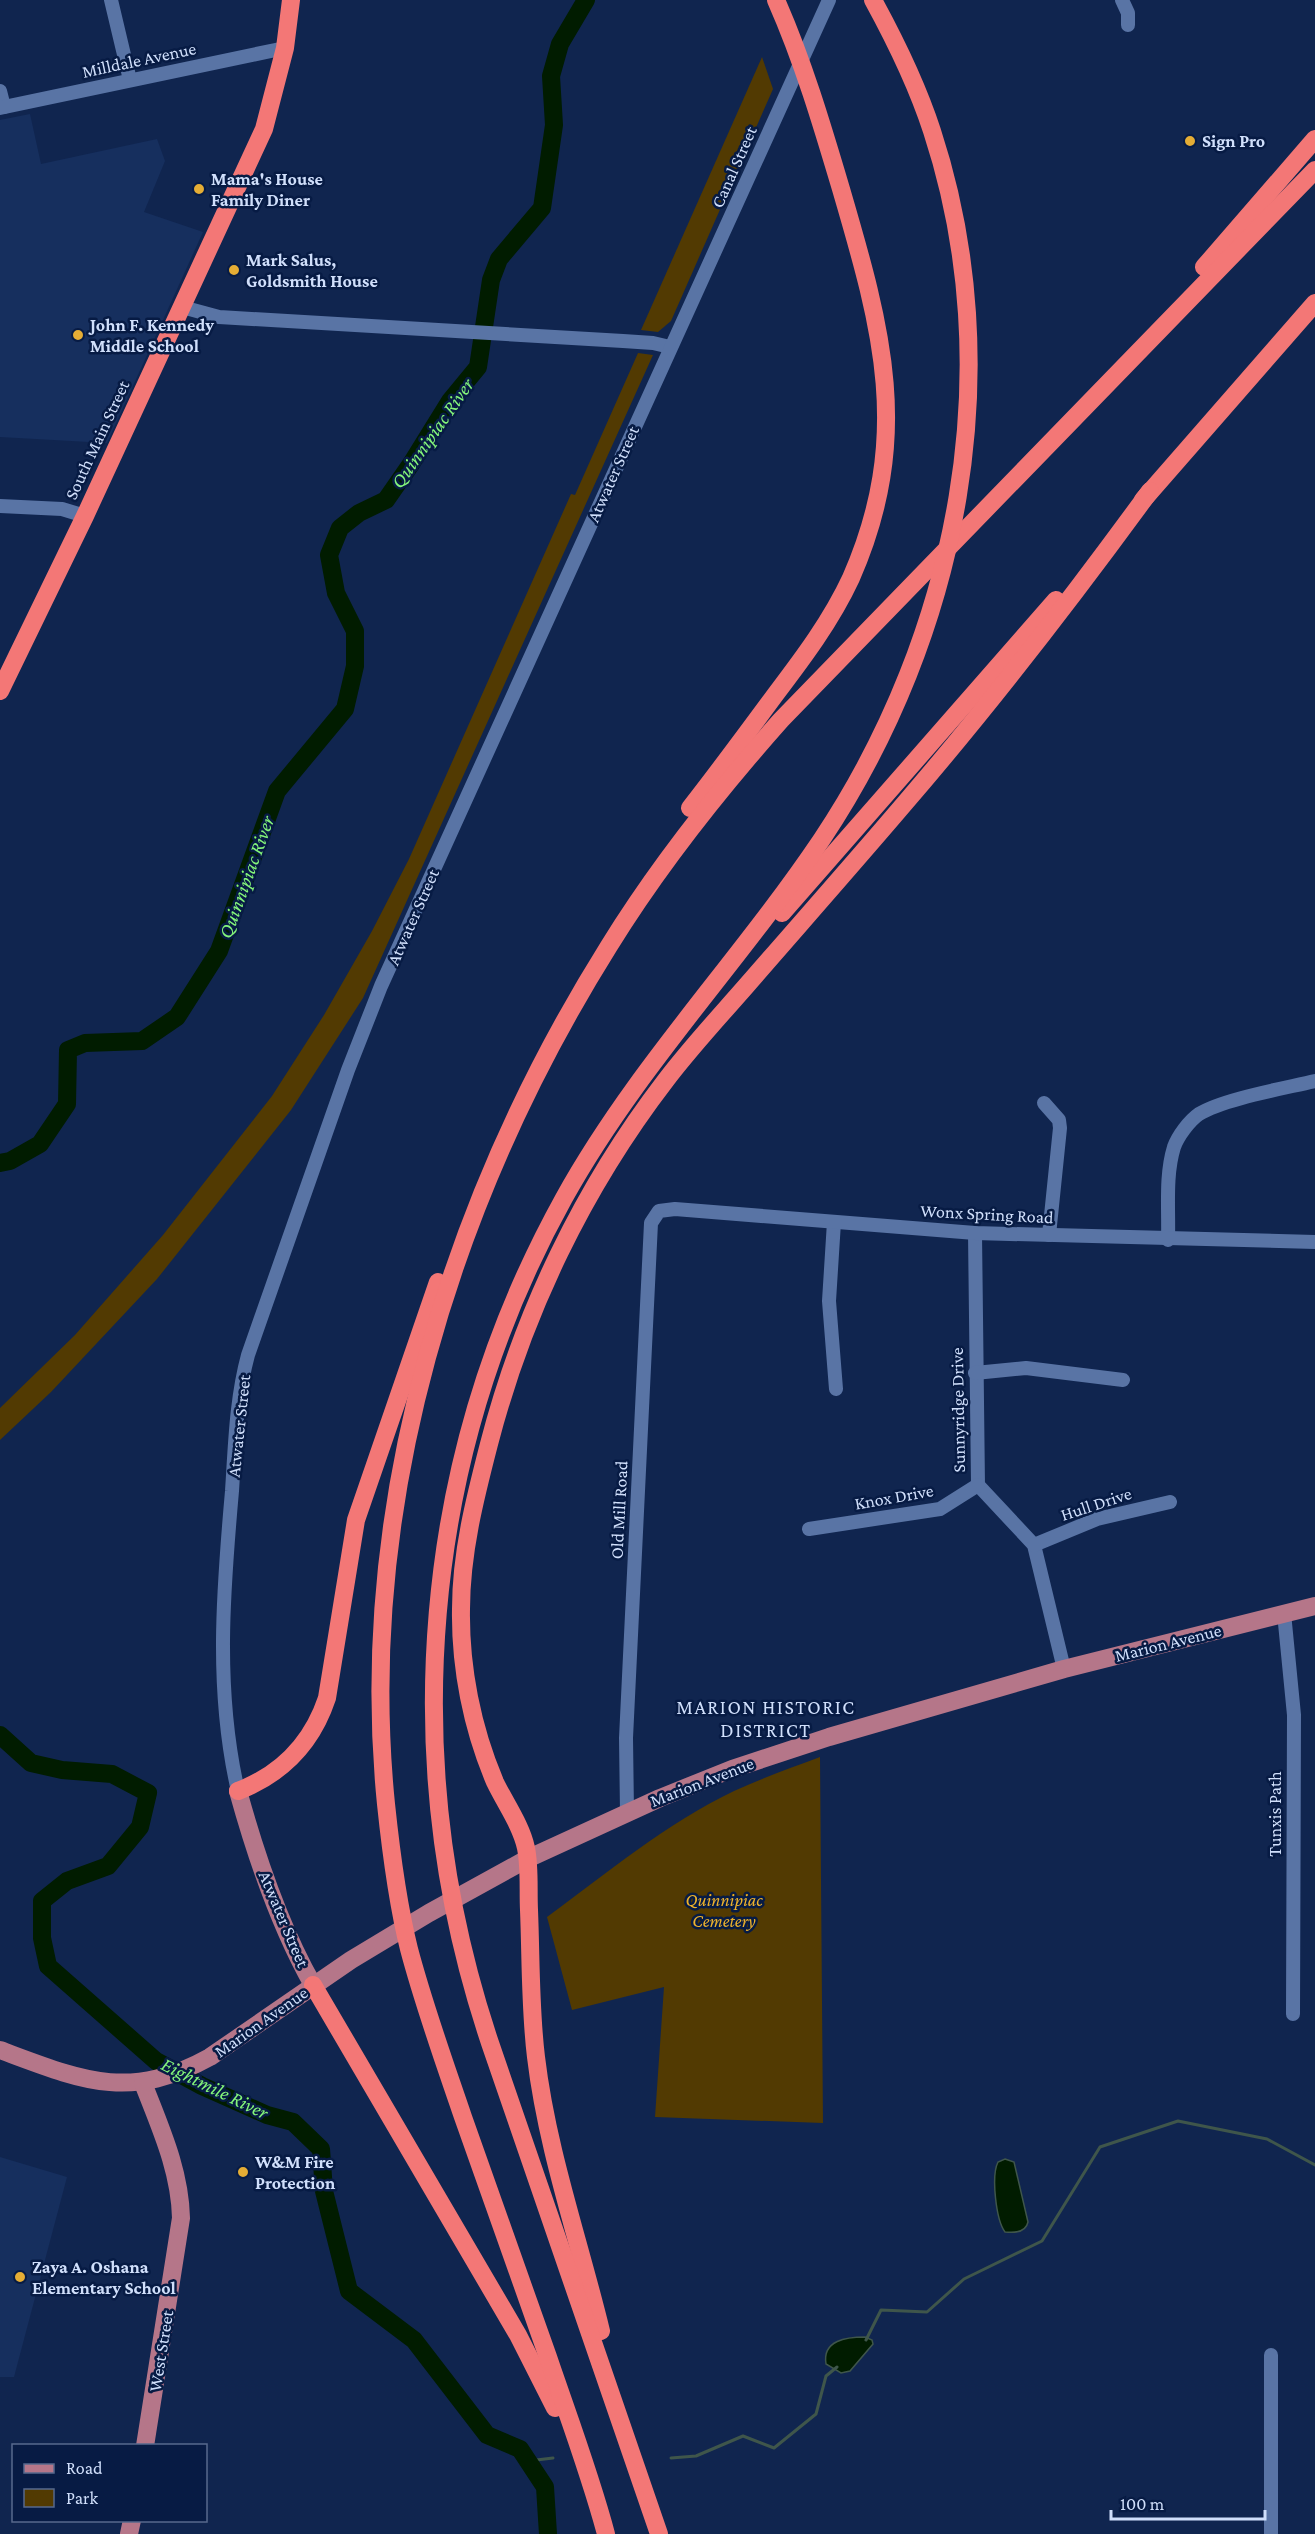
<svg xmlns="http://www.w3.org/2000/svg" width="1315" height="2534" font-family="'Crimson Pro',serif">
<rect width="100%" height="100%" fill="#10254f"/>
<g fill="#162f5e">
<polygon points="30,114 41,164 157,139 165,161 144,212 203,232 107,443 0,437 0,120"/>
<polygon points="0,2157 67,2177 14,2377 0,2377"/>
</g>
<g fill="#523a02">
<polygon points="762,57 773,89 671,321 658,332 641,330"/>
<polygon points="638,353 653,355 363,998 291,1110 157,1279 51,1392 0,1440 0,1408 75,1335 163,1235 272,1096 324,1015 372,931 409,859 571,494 575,495"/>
<path d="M820,1757L823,2123L655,2117L664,1987L572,2010L547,1917C607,1873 667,1823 734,1791C762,1778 791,1768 820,1757Z"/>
</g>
<g fill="#011c00" stroke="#3f564b" stroke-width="1.5">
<path d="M1005,2159L1014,2162L1028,2222C1026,2232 1014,2233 1005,2232C996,2220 991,2176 998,2162Z"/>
<path d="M865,2337L872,2340L873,2344L850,2371L841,2373L826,2364C822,2340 847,2337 865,2337Z"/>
</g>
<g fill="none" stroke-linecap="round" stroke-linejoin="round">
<g stroke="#3f564b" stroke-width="3">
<polyline points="866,2340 881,2310 927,2312 964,2279 1042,2241 1100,2147 1178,2121 1267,2139 1315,2165"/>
<polyline points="671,2458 696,2456 743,2436 774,2448 816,2414 826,2376 837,2367"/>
<polyline points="528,2461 553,2458"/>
</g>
<g stroke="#011c00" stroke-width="18">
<polyline points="0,1163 10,1161 40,1144 67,1104 68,1050 85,1043 142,1041 177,1017 219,951 277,791 345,709 355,666 355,631 336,593 329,555 340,528 359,513 386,500 411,464 450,401 478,367 491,280 499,259 542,208 554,125 551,76 560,44 586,0"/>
<polyline points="0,1735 31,1763 62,1770 112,1774 148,1793 140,1827 108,1866 67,1881 42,1901 42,1938 48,1966 156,2061 202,2086 267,2115 293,2122 321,2149 324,2191 349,2291 414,2340 487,2435 520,2449 545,2487 548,2534"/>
</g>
<g stroke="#5974a5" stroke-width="14">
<polyline points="111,0 130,80"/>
<polyline points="1122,0 1128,13 1128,25"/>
<polyline points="0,91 4,107"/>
<polyline points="0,108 285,48"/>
<polyline points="182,307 219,317 623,341 653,343 670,347"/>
<polyline points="0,506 62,509 85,516"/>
<polyline points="1044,1103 1059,1120 1060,1128 1049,1235"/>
<polyline points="834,1222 829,1301 836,1389"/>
<polyline points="975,1233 978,1485 1034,1545 1064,1669"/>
<path d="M1168,1240C1169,1210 1165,1176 1174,1147C1178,1136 1189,1121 1199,1114C1223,1099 1286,1088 1315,1081"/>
<polyline points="975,1373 1026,1368 1123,1380"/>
<polyline points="809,1529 940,1509 978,1485"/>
<polyline points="1034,1545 1097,1519 1170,1502"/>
<polyline points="1284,1613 1294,1715 1293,2014"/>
<path d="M238,1791C215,1691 223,1592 232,1491C235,1446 236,1399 248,1355L348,1070L381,986L829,0"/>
<polyline points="627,1812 626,1738 651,1223 659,1211 675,1209 975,1233 1315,1242"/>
<polyline points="1271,2355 1271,2534"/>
</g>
<g stroke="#b57689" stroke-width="18">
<path d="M238,1791C256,1856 280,1927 313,1985"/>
<path d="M0,2050C81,2080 129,2102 210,2057L351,1960L429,1913L527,1859L660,1798L732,1769L829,1737L1064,1669L1315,1606"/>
<path d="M143,2083C160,2127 180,2170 181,2218L145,2446"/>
<polyline points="129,2534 132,2520"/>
</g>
<g stroke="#f37776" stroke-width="18">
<polyline points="1204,267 1315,139"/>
<polyline points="1143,500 1315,303"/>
<polyline points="0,691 85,516 264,129 285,48 291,0"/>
<path d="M690,808C719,771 747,733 775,695C803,658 831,621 851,578C913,437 882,329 841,189C822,125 803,61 776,0"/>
<polyline points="782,913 1056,600"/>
<path d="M238,1791C282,1774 312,1743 327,1698L356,1520L438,1282"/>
<polyline points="313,1985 518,2335 555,2408"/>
<path d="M601,2331C579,2240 547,2150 536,2057C530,2008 531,1959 529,1910C528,1890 530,1868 526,1848C521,1825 505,1803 495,1782C472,1728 460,1667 461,1609C461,1553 475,1498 489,1444C523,1313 583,1188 666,1080C691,1047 720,1016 747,985C800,924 853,864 905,803C991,703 1072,598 1150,491"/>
<path d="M606,2534C590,2474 568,2416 548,2357C520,2277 492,2197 463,2117C444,2061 424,2006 409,1949C397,1901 391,1852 386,1804C356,1505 451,1198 609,946C659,865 718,791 781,720L1315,170"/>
<path d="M659,2534L490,2043C396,1763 420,1458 564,1198C636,1068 740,961 822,839C959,633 1010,369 932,131C917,85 896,42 873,0"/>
</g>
</g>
<g fill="#e5ad35" stroke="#071b44" stroke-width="2">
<circle cx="1190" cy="141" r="6"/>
<circle cx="199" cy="189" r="6"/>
<circle cx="234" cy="270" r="6"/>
<circle cx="78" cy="335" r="6"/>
<circle cx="243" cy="2172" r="6"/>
<circle cx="20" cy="2277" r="6"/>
</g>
<g text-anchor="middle" stroke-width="5" stroke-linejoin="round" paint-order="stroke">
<g font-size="18" fill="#d0dffb" stroke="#071b44">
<text transform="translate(139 60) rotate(-12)" y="6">Milldale Avenue</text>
<text transform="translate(734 167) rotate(-66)" y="6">Canal Street</text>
<text transform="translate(97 440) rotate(-65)" y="6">South Main Street</text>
<text transform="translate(613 474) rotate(-66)" y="6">Atwater Street</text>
<text transform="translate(413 917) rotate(-66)" y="6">Atwater Street</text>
<text transform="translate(987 1214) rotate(3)" y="6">Wonx Spring Road</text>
<text transform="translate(958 1410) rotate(-91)" y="6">Sunnyridge Drive</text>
<text transform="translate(239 1426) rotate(-84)" y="6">Atwater Street</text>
<text transform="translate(894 1497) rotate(-10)" y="6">Knox Drive</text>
<text transform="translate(1096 1504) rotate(-18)" y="6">Hull Drive</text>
<text transform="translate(619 1510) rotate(-87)" y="6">Old Mill Road</text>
<text transform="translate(1168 1643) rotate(-14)" y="6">Marion Avenue</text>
<text transform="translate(702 1782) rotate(-21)" y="6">Marion Avenue</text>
<text transform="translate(1275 1814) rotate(-90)" y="6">Tunxis Path</text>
<text transform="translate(284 1919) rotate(67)" y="6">Atwater Street</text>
<text transform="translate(261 2022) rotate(-35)" y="6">Marion Avenue</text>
<text transform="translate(161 2351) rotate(-81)" y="6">West Street</text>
</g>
<g font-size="18" font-weight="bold" fill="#d0dffb" stroke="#071b44" text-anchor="start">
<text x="1202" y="147">Sign Pro</text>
<text x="211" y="185">Mama's House<tspan x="211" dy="21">Family Diner</tspan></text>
<text x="246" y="266">Mark Salus,<tspan x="246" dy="21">Goldsmith House</tspan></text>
<text x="90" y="331">John F. Kennedy<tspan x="90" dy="21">Middle School</tspan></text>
<text x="255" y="2168">W&amp;M Fire<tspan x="255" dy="21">Protection</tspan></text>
<text x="32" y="2273">Zaya A. Oshana<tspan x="32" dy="21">Elementary School</tspan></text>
</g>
<g font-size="18" font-style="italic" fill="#efb32c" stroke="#071b44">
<text x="724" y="1906">Quinnipiac<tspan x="724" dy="21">Cemetery</tspan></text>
</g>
<g font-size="20" font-style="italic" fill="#84f57a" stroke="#071b44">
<text transform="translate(432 433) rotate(-55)" y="7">Quinnipiac River</text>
<text transform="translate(246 877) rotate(-70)" y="7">Quinnipiac River</text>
<text transform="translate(215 2088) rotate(26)" y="7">Eightmile River</text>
</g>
<g font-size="20" letter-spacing="1.5" fill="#d0dffb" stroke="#071b44">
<text x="766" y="1714">MARION HISTORIC<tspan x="766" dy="23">DISTRICT</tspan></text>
</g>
</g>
<rect x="12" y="2444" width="195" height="78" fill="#071b44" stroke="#57698d" stroke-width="1.5"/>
<rect x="24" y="2464" width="30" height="9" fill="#b57689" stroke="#57698d" stroke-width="1.5"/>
<text x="66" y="2474" font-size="18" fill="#d0dffb">Road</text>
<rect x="24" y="2489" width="30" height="18" fill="#523a02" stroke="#57698d" stroke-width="1.5"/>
<text x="66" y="2504" font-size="18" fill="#d0dffb">Park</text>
<path d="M1111 2510v9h154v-9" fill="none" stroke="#d0dffb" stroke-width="3"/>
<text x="1120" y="2510" font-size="18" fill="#d0dffb" stroke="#071b44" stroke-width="4.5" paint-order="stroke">100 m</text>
</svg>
